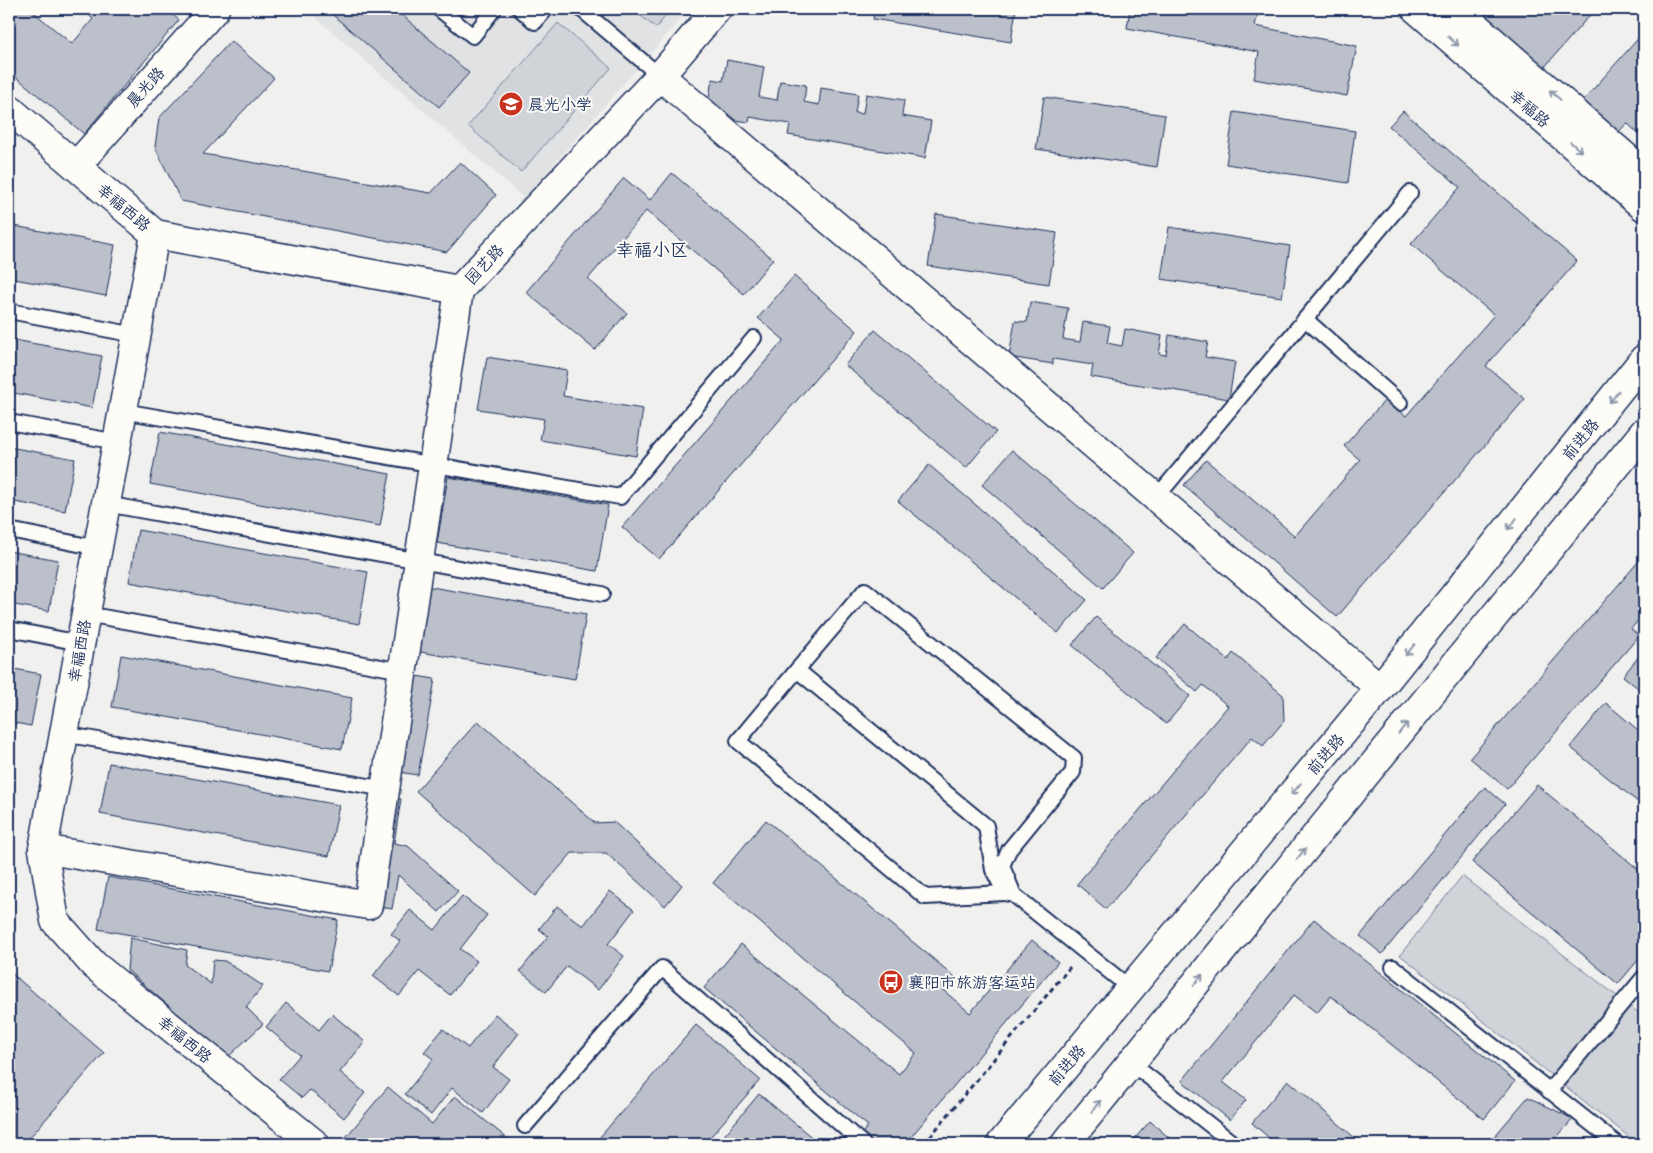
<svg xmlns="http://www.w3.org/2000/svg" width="1653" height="1153" font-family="'Playpen Sans','LXGW WenKai TC',sans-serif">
<rect width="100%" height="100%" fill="#f0f0ee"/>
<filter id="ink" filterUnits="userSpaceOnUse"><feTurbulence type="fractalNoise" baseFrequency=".02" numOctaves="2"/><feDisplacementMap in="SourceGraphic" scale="10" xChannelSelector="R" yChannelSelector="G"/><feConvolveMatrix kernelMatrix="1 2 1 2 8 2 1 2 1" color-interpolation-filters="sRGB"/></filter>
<g filter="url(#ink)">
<polygon fill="#e0e2e3" points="306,9 689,9 524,198"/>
<g fill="#d0d3d8" stroke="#76819b">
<polygon points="632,9 671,9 656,28"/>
<polygon points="558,23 611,68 521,172 468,126"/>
<polygon points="1462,876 1644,1017 1644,1144 1638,1144 1400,955"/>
</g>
<g fill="#bbc0ca" stroke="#1b2f5e">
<polygon points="9,9 30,9 72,44 93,19 82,9 166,9 179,20 84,134 9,71"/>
<polygon points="326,9 395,9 469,73 439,107"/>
<polygon points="875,9 1016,9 1011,42 873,19"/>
<polygon points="1130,9 1259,9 1255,26 1357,46 1347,96 1254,79 1259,52 1127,28"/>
<polygon points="1458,9 1595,9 1536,77"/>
<polygon points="1644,32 1644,139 1627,123 1616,135 1580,104"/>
<polygon points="231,41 274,78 203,154 431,193 460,162 496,195 447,252 181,201 155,147 159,118"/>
<polygon points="727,60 764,67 759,97 777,100 780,81 806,85 804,102 819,105 821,88 858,94 855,113 863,114 866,94 904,100 902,116 931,121 925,158 788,135 790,124 750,117 749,122 706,116 712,79 723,81"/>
<polygon points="1044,97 1165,115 1157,167 1036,149"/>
<polygon points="1403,111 1577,261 1486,366 1525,399 1337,617 1184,485 1206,460 1295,536 1360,460 1344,446 1386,399 1406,416 1494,315 1411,244 1460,187 1389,126"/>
<polygon points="1234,112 1355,131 1348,183 1226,164"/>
<polygon points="672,173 773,259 744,294 646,211 588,279 627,313 595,350 526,292 624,178 650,200"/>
<polygon points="936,214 1057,233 1049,284 928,266"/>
<polygon points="9,225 115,245 106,296 9,278"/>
<polygon points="1169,227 1290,246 1282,297 1161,279"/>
<polygon points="794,276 857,331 659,559 622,527 784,340 758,318"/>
<polygon points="1030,302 1068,308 1063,339 1080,342 1083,322 1110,326 1107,343 1122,346 1125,329 1162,336 1159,354 1166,355 1169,335 1208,342 1205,357 1235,362 1229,399 1091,377 1093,365 1053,359 1053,364 1009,357 1015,321 1027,322"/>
<polygon points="875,330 996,432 966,468 845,365"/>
<polygon points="9,339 102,356 92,408 9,392"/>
<polygon points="487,357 567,370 563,396 643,409 636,456 540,440 544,419 478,409"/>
<polygon points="160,432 390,474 380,526 150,484"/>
<polygon points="9,447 75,459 65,511 9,501"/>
<polygon points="1012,450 1133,553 1103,588 982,485"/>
<polygon points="929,465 1087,600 1058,633 898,501"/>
<polygon points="448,477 608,505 597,571 437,543"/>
<polygon points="138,530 368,572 359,624 129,582"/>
<polygon points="9,551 58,560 49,611 9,604"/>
<polygon points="1644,555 1644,613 1631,629 1639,636 1507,789 1470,758"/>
<polygon points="426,586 586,614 575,679 415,651"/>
<polygon points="1096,617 1190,696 1166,724 1072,645"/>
<polygon points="1185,624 1228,660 1233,653 1283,695 1284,721 1263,746 1252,737 1106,909 1077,884 1228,706 1203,685 1197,692 1156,658"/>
<polygon points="1644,650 1644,693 1623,676"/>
<polygon points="121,655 352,698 342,749 112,707"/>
<polygon points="9,668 41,674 31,726 9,722"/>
<polygon points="416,676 435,679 418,775 398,772"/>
<polygon points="1606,703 1644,735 1644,807 1570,747"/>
<polygon points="478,721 595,823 614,822 682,885 665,906 606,853 572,853 535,896 416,791"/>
<polygon points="109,763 339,805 329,856 100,814"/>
<polygon points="1537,785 1644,874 1644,953 1618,984 1472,862"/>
<polygon points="1485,787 1505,804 1382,954 1360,936"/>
<polygon points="394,798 401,799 394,843 408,846 458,891 439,912 398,875 392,909 374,906"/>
<polygon points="766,820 955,977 943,990 970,1013 1032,940 1058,962 905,1144 868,1144 859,1137 868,1126 704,988 741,944 899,1074 916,1053 713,883"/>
<polygon points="108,877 338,920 328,971 98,929"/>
<polygon points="610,891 634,910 608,944 624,956 598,990 567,966 546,992 520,971 548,936 539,929 557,906 583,926"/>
<polygon points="462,896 487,915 460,949 477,961 450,995 419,971 399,996 373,976 400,941 391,934 410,910 435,930"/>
<polygon points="1314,919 1515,1081 1484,1119 1331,996 1317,1013 1294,995 1223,1082 1246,1100 1230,1120 1182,1081"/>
<polygon points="130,938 187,950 185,965 211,984 213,960 225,961 263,986 246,1007 263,1024 228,1057 127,970"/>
<polygon points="9,971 104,1053 24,1144 9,1144"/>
<polygon points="286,1003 319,1030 332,1014 365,1042 340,1072 365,1093 344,1118 310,1090 302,1098 279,1079 300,1055 266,1027"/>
<polygon points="495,1014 519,1033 493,1067 509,1079 483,1113 452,1088 431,1115 405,1094 433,1059 424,1052 443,1029 468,1048"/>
<polygon points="696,1025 760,1080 704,1144 594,1144"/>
<polygon points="1288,1080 1362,1144 1276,1144 1252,1123"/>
<polygon points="388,1087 432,1124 455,1096 514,1144 340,1144"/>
<polygon points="759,1094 820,1144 717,1144"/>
<polygon points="1528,1097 1573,1119 1551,1144 1488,1144"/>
<polygon points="1150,1121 1176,1144 1130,1144"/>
</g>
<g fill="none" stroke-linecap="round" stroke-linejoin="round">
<defs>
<g id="lane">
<polyline points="439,9 473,36 494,9"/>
<polyline points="520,9 535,22 546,9"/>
<polyline points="581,9 660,76"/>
<polyline points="9,311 136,335"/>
<polyline points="1305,319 1400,403"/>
<polyline points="123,411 620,497 754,338"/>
<polyline points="9,422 117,442"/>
<polyline points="1156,498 1410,193"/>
<polyline points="106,504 602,594"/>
<polyline points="9,530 98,548"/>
<polyline points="86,614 403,671"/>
<polyline points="9,629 80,643"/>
<polyline points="797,670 738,741 925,897 1005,893"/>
<polyline points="63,734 386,789"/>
<polyline points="1014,895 1005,893 993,870 986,826 797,670 865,590 1074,758 1073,772 1009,850 1002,866 1014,895 1130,988"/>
<polyline points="1393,967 1617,1144"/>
<polyline points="1131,1063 1234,1144"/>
<polyline points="1549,1091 1644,977"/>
<polyline points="525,1126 662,968 863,1144"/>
</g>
<g id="street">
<polyline points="660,76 1380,688"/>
<polyline points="9,109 155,234 43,849 55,921 94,965 315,1144"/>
<polyline points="76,166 215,9"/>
<polyline points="155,234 459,290 660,76 717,9"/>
<polyline points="43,849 368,905 459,290"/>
</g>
<g id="secondary">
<polyline points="1416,9 1644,207"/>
<polyline points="1456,9 1644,173"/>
<polyline points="1001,1144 1380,688 1644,359"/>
<polyline points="1065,1144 1644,432"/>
</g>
</defs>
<use href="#lane" stroke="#1b2f5e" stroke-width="18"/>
<use href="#street" stroke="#1b2f5e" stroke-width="31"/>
<use href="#secondary" stroke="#1b2f5e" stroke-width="31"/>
<polyline stroke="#1b2f5e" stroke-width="3" stroke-dasharray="5 4" stroke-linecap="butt" points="924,1144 1070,967"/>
<use href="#lane" stroke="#fdfcf7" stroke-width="14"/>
<use href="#street" stroke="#fdfcf7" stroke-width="28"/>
<use href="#secondary" stroke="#fdfcf7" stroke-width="28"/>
</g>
<defs><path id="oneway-shaft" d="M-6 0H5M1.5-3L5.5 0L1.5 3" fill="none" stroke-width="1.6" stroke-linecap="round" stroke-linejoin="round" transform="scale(1.25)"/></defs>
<g stroke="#8c96aa">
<use href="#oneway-shaft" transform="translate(1453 41) rotate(41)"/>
<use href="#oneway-shaft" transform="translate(1555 95) rotate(-139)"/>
<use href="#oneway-shaft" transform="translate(1576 147) rotate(41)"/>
<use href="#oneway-shaft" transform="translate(1614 397) rotate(129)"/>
<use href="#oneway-shaft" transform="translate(1512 524) rotate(129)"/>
<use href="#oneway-shaft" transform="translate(1410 650) rotate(129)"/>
<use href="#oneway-shaft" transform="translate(1403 728) rotate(-51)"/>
<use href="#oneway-shaft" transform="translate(1296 789) rotate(130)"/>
<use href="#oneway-shaft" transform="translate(1301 854) rotate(-51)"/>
<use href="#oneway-shaft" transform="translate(1198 980) rotate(-51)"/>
<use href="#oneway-shaft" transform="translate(1096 1106) rotate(-51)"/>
</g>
</g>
<defs>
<symbol id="school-disc" viewBox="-11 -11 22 22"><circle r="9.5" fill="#c8321e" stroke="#fdfcf7"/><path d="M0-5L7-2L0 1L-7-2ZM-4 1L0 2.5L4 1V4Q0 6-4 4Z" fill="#fff"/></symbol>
<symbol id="bus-disc" viewBox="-11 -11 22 22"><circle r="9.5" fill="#c8321e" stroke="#fdfcf7"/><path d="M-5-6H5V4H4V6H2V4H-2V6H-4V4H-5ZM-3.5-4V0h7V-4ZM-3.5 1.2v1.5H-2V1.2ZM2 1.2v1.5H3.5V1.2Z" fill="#fff"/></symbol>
</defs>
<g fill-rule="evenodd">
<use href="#school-disc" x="497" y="90" width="28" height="28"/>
<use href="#bus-disc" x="877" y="968" width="28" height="28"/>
</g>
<g text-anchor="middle" stroke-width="4" stroke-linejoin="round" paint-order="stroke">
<g font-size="16" fill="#1b2f5e" stroke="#fdfcf7">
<text transform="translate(145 87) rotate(-48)" y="6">晨光路</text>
<text transform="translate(1530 108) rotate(41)" y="6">幸福路</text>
<text transform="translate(124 207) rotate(40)" y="6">幸福西路</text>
<text transform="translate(484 264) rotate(-47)" y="6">园艺路</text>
<text transform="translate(1580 439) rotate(-51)" y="6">前进路</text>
<text transform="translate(79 651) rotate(-80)" y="6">幸福西路</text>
<text transform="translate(1325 754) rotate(-50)" y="6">前进路</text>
<text transform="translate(185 1039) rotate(39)" y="6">幸福西路</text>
<text transform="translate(1066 1065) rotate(-50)" y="6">前进路</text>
</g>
<g font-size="16" fill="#1b2f5e" stroke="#fdfcf7" text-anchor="start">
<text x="528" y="110">晨光小学</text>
<text x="908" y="988">襄阳市旅游客运站</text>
</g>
<g font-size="18" fill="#1b2f5e" stroke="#fdfcf7">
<text x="652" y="256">幸福小区</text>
</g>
</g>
<rect width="1653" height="1153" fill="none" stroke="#fdfcf7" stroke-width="30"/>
<rect x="15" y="15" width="1623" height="1123" fill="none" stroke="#1b2f5e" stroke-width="2" filter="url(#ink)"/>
</svg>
